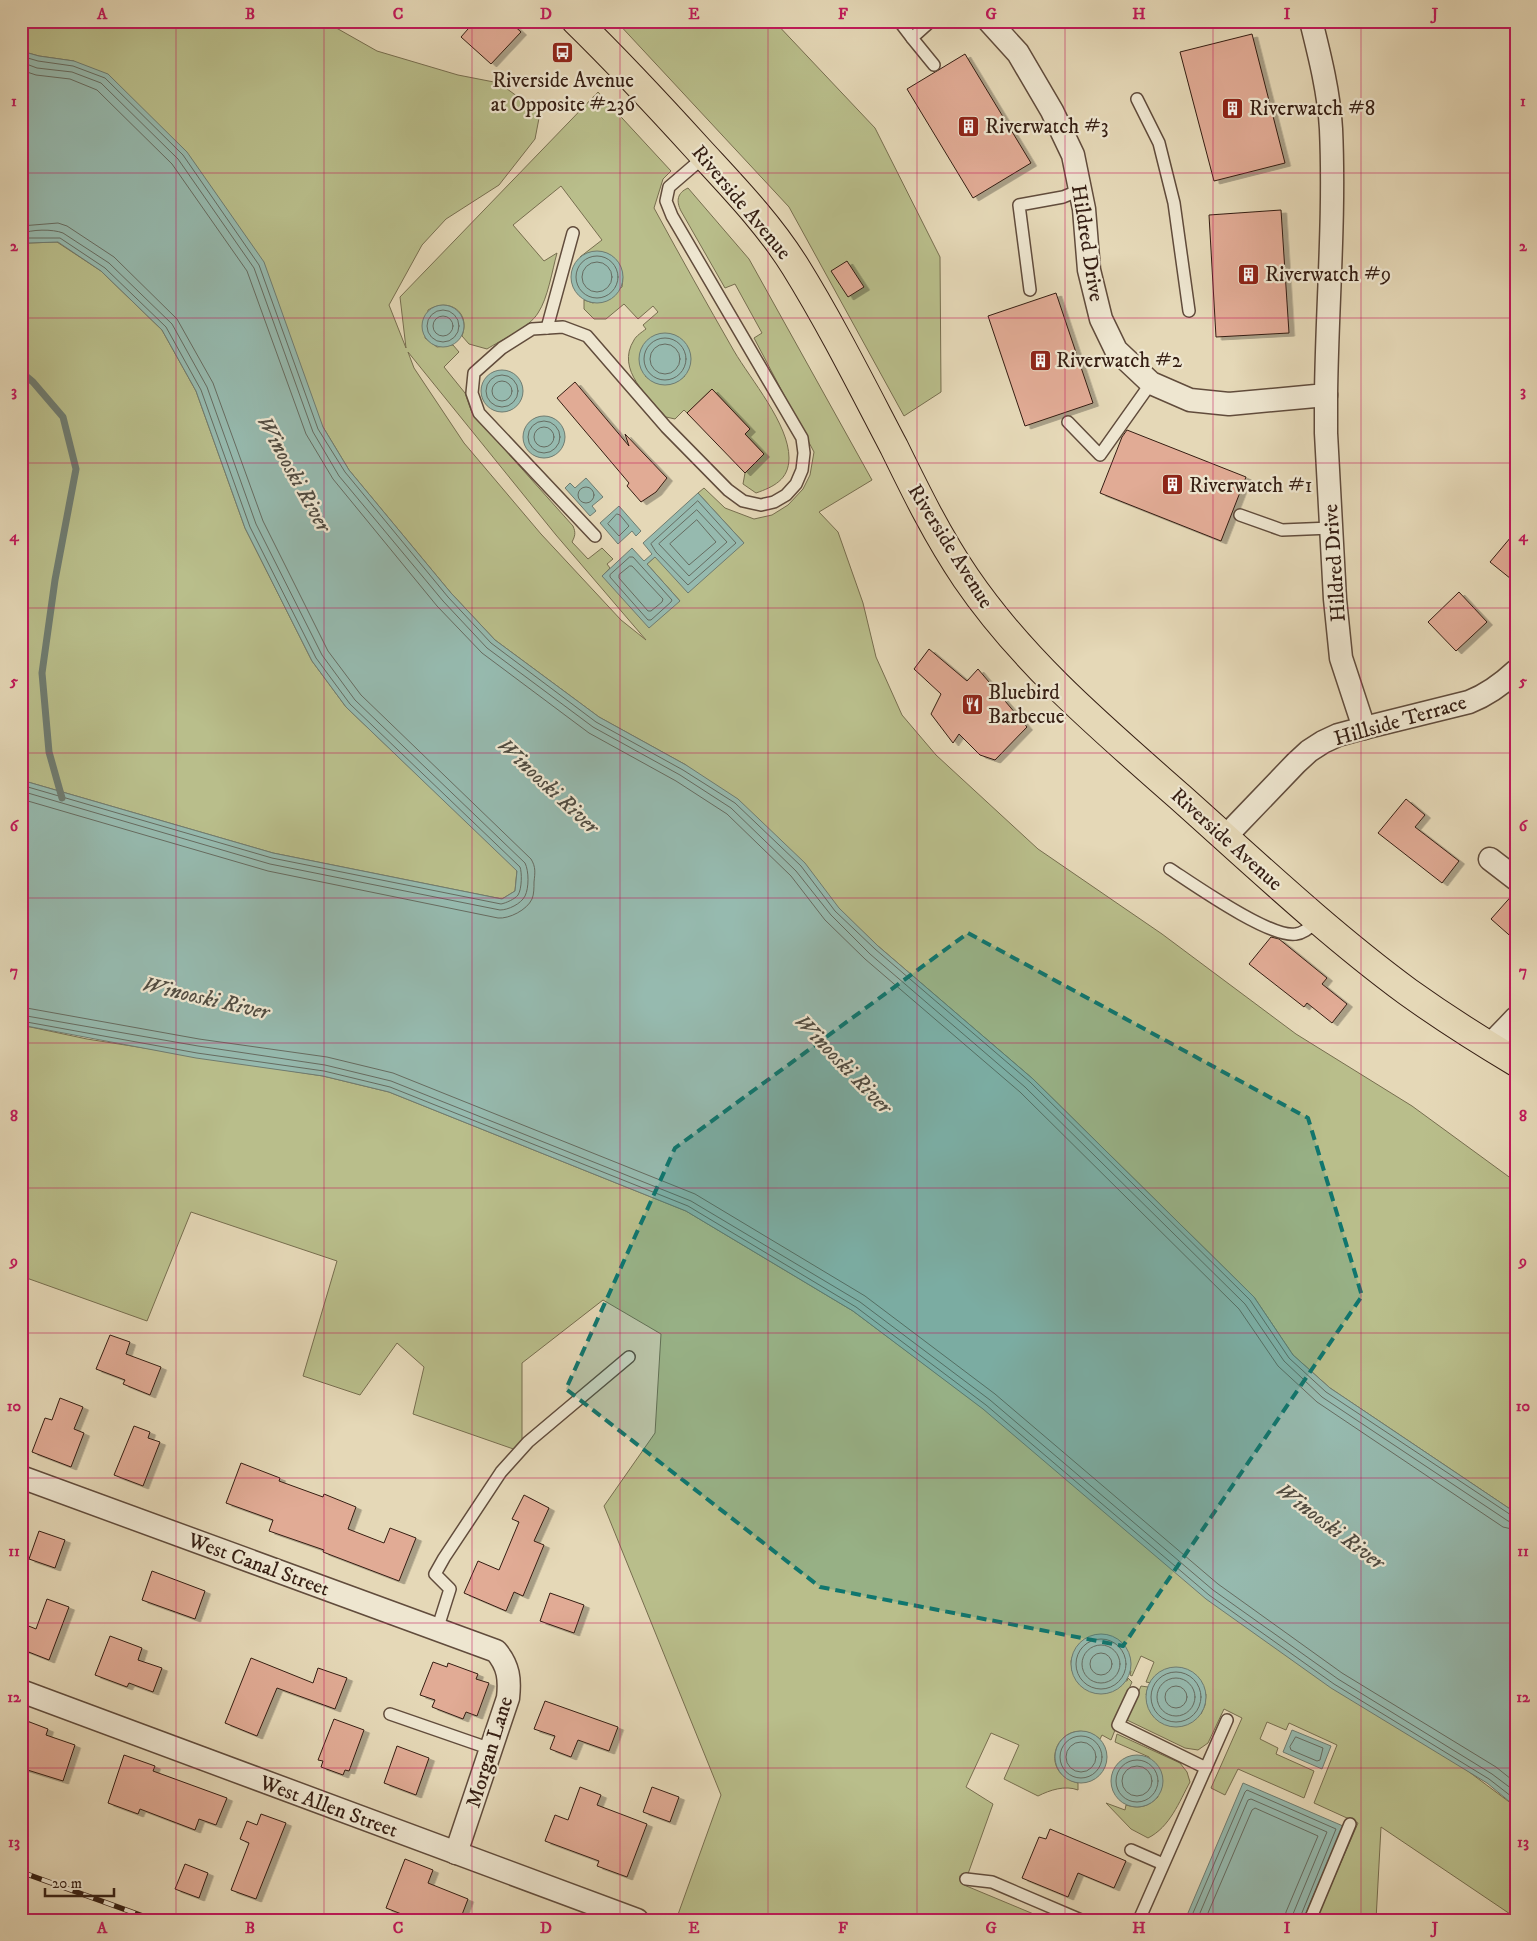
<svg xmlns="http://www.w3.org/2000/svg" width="1537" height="1941" font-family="'IM FELL DW Pica',serif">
<defs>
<filter id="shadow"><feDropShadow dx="5.5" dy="3" stdDeviation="0" flood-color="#0004"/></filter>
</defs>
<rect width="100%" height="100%" fill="#e5d8b7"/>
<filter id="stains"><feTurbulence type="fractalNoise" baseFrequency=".004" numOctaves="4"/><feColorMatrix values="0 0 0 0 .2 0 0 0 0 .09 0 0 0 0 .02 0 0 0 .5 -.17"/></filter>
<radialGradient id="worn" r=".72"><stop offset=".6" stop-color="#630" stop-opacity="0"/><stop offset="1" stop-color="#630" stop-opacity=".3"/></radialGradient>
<g fill="#b9be8b" stroke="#776e4f" fill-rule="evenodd">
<path d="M21,21H324L377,51L458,75L499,83L540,113L535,139L499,185L446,219L422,245L389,305L406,348L400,297L598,92L671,171L663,179L654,208C680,256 707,304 734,351C751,380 789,424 789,458C789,480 773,487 756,493L743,484L745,473L764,454L745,434L750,429L712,389L687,413L684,410L675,419L666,417C649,397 615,370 634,340C636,336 642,332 646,329L643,325L658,312L653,306L638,319L624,304L606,319H594L584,309V300L593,303L622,287C627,259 604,243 580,257L602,240L561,186L513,225L544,261L557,253C552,271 548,298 538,313C529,328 501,340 487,349L469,344L462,336C471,312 449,297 428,310L425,338L437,347L453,345L459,352L444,367L465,393L472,413L573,526C576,533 575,536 572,542L588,559L602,548L613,559L607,564L610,568L602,576L680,601L647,564L655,557L744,543L698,493L704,488L725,508L754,519L772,515L788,505L803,489L810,475L814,452L754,338L762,333L735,284L725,288L681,211C676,201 677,193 688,188L749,259L872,480L819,512L838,532L863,603L876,657L902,715L936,755L1038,849L1162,934L1296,1034L1412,1106L1516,1182V1513L1330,1388L1293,1355L1254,1297L1033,1079L878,946L686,765L599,717L495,640L451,593L349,470L323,427L74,61L39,56L21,51ZM408,352L556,535L646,640L621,620L541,534L464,443L414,368ZM645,376H685C672,387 659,387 645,376Z"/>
<polygon points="616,21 774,21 875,128 940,257 941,392 904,416 789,207"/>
<polygon points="57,242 101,271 162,330 196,391 245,528 312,661 346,707 517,870 515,891 502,899 273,853 21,780 21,250 28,243"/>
<path d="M21,1025L87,1039L323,1076L389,1092L686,1211L853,1311L1516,1807V1918L1381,1827L1376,1920H1316L1358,1823L1314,1803L1337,1745L1289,1723L1286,1730L1267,1722L1260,1739L1278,1748L1276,1754L1314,1771L1304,1798L1238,1769L1225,1795L1211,1788L1242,1718L1224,1709L1208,1743L1198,1750L1185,1748L1127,1720L1141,1686L1148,1687L1146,1695L1201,1714L1205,1705L1206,1694L1146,1682L1154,1662L1141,1656L1132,1676L1130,1675L1131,1671L1074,1652L1071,1661L1072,1671L1127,1681L1128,1678L1132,1682L1112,1727L1115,1730L1111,1740L1102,1735L1100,1739C1062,1710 1032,1771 1078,1783V1790C1065,1785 1050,1790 1038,1796L1004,1779L1019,1745L991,1733L966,1787L993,1804L964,1885L1048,1920H676L721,1795L604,1506L655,1433L661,1334L603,1300L522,1363V1452L413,1414L424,1367L397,1343L360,1395L303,1376L337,1261L191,1212L147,1321L21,1276Z"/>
<path d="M1117,1734L1180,1763L1187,1772L1190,1782C1179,1802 1170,1827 1148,1838L1131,1829L1106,1803L1125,1810L1126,1805C1139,1809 1148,1807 1158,1797L1149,1757L1115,1742Z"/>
</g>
<g fill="#96baaf" stroke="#6f7c71">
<polygon points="21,51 39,56 74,61 108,74 187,152 264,262 323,427 349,470 451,593 495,640 599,717 686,765 738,799 805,863 839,908 878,946 1033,1079 1254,1297 1293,1355 1330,1388 1516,1513 1516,1807 1487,1783 1331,1688 1206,1599 983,1409 853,1311 686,1211 389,1092 323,1076 196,1058 21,1025 21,780 273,853 502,899 515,891 517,871 346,707 312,661 245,528 196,391 162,330 101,271 58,242 28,243 21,250"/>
<circle cx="597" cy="277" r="26"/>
<circle cx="443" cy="326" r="21"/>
<circle cx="665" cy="359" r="26"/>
<circle cx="502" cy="391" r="21"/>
<circle cx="544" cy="437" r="21"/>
<polygon points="586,478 603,497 592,506 596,511 590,516 565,488 570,483 575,488"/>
<polygon points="698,493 744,543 688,593 655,557 647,564 680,601 649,628 602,576 632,548 644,561 652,554 643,543"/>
<polygon points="619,506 641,531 636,536 632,531 618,544 600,523"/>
<circle cx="1101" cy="1664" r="30"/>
<circle cx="1176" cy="1697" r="30"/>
<polygon points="1292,1730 1331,1746 1322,1769 1283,1752"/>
<circle cx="1081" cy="1757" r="26"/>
<circle cx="1137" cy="1781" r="26"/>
<polygon points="1243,1783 1343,1826 1303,1920 1185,1920"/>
</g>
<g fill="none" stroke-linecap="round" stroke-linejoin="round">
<g stroke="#666c61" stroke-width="1">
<polyline points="21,56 38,61 73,66 105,78 183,155 259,265 318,429 345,472 448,597 491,643 596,722 683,770 735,803 801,866 835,911 875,949 1030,1082 1250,1300 1289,1358 1326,1392 1511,1515 1516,1516"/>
<polyline points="21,62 37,68 72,72 101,83 178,159 254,268 313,432 339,476 443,601 487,648 593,727 680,775 731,808 796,871 831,915 870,954 1025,1087 1245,1304 1284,1361 1322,1397 1508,1521 1516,1523"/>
<polyline points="21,70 36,75 70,79 97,90 172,164 247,271 306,434 333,479 437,606 482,653 589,733 676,781 727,814 791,876 825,920 865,959 1020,1092 1239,1309 1278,1366 1317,1402 1503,1527 1516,1530"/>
<path d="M21,226L58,223L67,226L114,257L177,319L213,383L263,521L328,651L361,695L531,859C536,867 535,873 534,882C534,888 534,894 532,899C527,910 509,919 498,918L268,871L21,799"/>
<path d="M21,234C31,229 53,229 63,233L109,263L172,324L207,387L256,524L322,655L355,700L525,863C529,871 529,888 525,896C521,904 508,910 500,910L270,864L21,791"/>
<path d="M21,243L28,238H60L105,268L166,327L201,390L250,527L316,658L350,704L520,867C522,872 522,889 518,895C515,899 506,903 501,904L272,858L21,785"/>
<circle cx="597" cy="277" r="21"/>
<circle cx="597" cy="277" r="15"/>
<circle cx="443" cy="326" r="16"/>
<circle cx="443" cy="326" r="10"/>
<circle cx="665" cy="359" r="21"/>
<circle cx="665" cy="359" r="15"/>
<circle cx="502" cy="391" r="16"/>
<circle cx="502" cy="391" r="10"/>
<circle cx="544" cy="437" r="16"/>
<circle cx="544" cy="437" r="10"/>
<circle cx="586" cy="495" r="8"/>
<polygon points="698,501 736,543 688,585 656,552 651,544"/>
<polygon points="697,510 727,542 689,576 659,544"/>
<polygon points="617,514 620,515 629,526 619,536 608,524"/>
<polygon points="697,520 716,542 689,565 670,544"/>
<polygon points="630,557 633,557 672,600 671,602 651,620 648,620 610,577 610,575"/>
<polygon points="630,566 632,566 663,599 662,602 651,611 648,611 619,578 619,575"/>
<polyline points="21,1007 199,1039 327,1057 393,1073 695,1194 865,1296 995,1394 1218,1584 1342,1673 1496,1767 1516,1783"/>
<polyline points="21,1015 198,1046 325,1065 391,1081 691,1201 860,1302 990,1400 1213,1590 1338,1679 1492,1774 1516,1792"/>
<polyline points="21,1021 197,1053 324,1071 390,1087 688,1206 856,1307 986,1405 1209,1595 1334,1684 1489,1779 1516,1800"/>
<circle cx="1101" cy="1664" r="25"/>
<circle cx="1101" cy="1664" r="19"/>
<circle cx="1101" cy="1664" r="11"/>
<circle cx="1176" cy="1697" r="25"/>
<circle cx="1176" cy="1697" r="19"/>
<circle cx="1176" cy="1697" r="11"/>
<circle cx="1081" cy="1757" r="21"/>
<polygon points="1296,1737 1323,1748 1320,1760 1317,1761 1291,1750 1290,1747"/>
<circle cx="1081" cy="1757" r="15"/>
<circle cx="1137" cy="1781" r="21"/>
<circle cx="1137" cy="1781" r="15"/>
<polyline points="1190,1920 1245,1792 1247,1790 1336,1829 1299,1920"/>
<polyline points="1197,1920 1248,1800 1251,1799 1327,1832 1293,1914 1292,1920"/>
<polyline points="1205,1920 1252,1810 1255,1808 1318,1836 1286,1912 1285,1920"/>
</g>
<polyline stroke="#6f7c71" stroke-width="7" points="21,372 33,382 63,417 76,469 55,580 42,673 49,752 62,798"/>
</g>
<g fill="#e1ab95" stroke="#351e13" filter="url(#shadow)">
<polygon points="475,21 509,21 521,32 491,64 461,37"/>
<polygon points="1252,34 1285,163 1214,181 1180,52"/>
<polygon points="965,54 1031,163 973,198 907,89"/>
<polygon points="1281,210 1289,333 1216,337 1209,215"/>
<polygon points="847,261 864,287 848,297 831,271"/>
<polygon points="1056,293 1093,403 1025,426 988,316"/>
<polygon points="575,382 629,446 625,434 667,478 656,492 641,502 627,486 629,483 557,398"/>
<polygon points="712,389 750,429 745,434 764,454 745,473 687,413"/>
<polygon points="1127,430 1246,477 1221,541 1100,493 1122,437"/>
<polygon points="1516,531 1516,583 1490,562"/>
<polygon points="1459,592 1487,622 1456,651 1428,622"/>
<polygon points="929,649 967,681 978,669 1027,727 995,760 980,755 959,734 953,743 931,714 941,694 914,669"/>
<polygon points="1406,799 1425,815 1415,827 1459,861 1442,883 1378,833"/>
<polygon points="1515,892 1516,892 1516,941 1491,919"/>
<polygon points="1271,937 1279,939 1327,978 1322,984 1347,1004 1332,1023 1307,1003 1304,1007 1249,964"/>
<polygon points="110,1335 130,1342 126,1354 161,1367 150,1395 123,1384 125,1380 96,1369"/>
<polygon points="60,1398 83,1407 74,1429 84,1433 71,1467 32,1452 45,1418 52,1420"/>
<polygon points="134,1426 150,1432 148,1438 160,1442 143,1486 114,1475"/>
<polygon points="241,1463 280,1478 279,1481 323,1497 324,1494 356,1507 348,1529 384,1543 390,1528 416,1538 399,1581 323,1552 324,1550 269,1531 273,1520 226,1503"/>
<polygon points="524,1495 549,1508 534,1541 544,1545 523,1596 514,1592 506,1611 464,1593 478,1561 499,1570 519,1522 512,1519"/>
<polygon points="39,1531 65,1540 55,1568 29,1559"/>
<polygon points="152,1571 205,1591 195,1619 142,1600"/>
<polygon points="550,1593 584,1605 574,1633 540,1621"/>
<polygon points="47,1599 69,1607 49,1660 21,1649 21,1623 36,1629"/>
<polygon points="110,1636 142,1648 138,1660 162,1668 153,1692 129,1683 127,1687 95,1675"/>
<polygon points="251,1658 313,1683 318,1668 347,1678 335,1709 277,1688 257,1736 225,1723"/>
<polygon points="433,1662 447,1667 448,1663 478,1674 476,1679 489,1683 477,1716 466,1712 463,1719 432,1707 435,1700 420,1695"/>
<polygon points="545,1701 618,1727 609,1751 578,1740 571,1757 550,1749 555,1736 534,1729"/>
<polygon points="334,1719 364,1730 349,1771 345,1770 343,1775 321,1767 323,1761 318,1760"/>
<polygon points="27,1721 48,1729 46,1735 75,1745 63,1781 21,1768 21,1736"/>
<polygon points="397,1746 429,1758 416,1795 384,1783"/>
<polygon points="124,1755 155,1766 153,1771 227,1798 216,1825 199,1819 195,1830 140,1809 138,1814 108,1803"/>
<polygon points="580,1787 601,1795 597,1805 647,1824 627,1877 597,1866 599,1861 545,1841 555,1815 568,1820"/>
<polygon points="652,1787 679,1797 670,1822 643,1812"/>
<polygon points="261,1814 286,1823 256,1899 231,1890 249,1843 240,1839 247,1821 257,1825"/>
<polygon points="1050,1829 1126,1861 1114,1888 1078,1873 1068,1897 1022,1878 1039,1837 1046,1839"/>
<polygon points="405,1859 433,1870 428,1883 468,1899 460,1920 417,1920 386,1908"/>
<polygon points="185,1864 208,1873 199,1898 175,1889"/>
</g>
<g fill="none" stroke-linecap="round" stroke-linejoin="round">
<defs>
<g id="service">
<polyline points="899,21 912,38"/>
<polyline points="931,21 912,38 934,65"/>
<polyline points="1137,99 1159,143 1174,203 1189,311"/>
<polyline points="1030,290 1019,205 1063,197 1080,190"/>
<polyline points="547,328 573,233"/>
<polyline points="1068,422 1100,455 1151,383"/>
<polyline points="1240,515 1282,530 1331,528"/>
<polyline points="595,536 479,413 472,393 474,373 502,348 532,329 563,327 587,336 666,427 728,490 743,501 761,505 774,502 786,495 796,484 802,470 804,453 802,438 672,216 666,201 669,187 705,156"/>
<path d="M1170,869C1193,884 1271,939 1296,934C1305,933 1312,925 1319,920"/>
<polyline points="437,1630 450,1589 435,1574 444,1558 501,1472 528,1442 629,1357"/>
<polyline points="1133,1693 1118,1725 1206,1768"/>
<polyline points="390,1714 491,1749"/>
<polyline points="1131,1850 1163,1864"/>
<polyline points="966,1879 992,1882 1081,1920"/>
<polyline points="1139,1920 1227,1720"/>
<polyline points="1310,1920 1350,1824"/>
</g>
<g id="minor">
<path d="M989,21L1018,53L1052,111L1073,155L1084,209L1089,270L1101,319L1116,350L1151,383L1190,400L1229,404L1326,395C1327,307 1335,218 1331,129C1329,93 1320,57 1311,21"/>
<polyline points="1326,395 1326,433 1335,599 1341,658 1364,728"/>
<path d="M1225,837L1296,763L1309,751L1323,742L1338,735L1364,728L1469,702C1487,695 1501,685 1516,671"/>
<polyline points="1490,859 1516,879"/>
<polyline points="1489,1046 1516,1018"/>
<path d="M21,1477L496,1651C509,1666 510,1680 508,1698L456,1853"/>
<polyline points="21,1691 637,1920"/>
</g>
<path id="primary" d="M576,21C619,63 659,106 699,150C733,187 768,223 795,266C831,324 862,386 894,447C916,492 938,537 966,578C1024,663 1104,730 1180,797C1255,864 1328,933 1408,992C1443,1017 1479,1040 1516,1062"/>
</defs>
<use href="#service" stroke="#614c3c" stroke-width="14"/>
<use href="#minor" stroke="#614c3c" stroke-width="25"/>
<use href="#primary" stroke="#351e13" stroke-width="30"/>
<use href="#service" stroke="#eee6d0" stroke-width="11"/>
<use href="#minor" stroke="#eee6d0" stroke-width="22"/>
<use href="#primary" stroke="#e5d8b7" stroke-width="28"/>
<defs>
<polyline id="rail" points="21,1872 154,1920"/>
</defs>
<use href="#rail" stroke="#351e13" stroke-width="5.5"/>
<use href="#rail" stroke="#eee6d0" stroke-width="4" stroke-dasharray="11" stroke-linecap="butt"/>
</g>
<path fill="#0f766e" fill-opacity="0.2" stroke="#0f766e" stroke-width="4" stroke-dasharray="10 6" stroke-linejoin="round" d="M968,933L1308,1118L1362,1296L1123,1646L820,1587L566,1389L675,1148Z"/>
<path fill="none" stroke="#c2185b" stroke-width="1" stroke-opacity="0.55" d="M176,21V1920M324,21V1920M472,21V1920M620,21V1920M768,21V1920M917,21V1920M1065,21V1920M1213,21V1920M1361,21V1920M21,173H1516M21,318H1516M21,463H1516M21,608H1516M21,753H1516M21,898H1516M21,1043H1516M21,1188H1516M21,1333H1516M21,1478H1516M21,1623H1516M21,1768H1516"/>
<defs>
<symbol id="bus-square" viewBox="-11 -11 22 22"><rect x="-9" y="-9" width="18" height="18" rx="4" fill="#8f2418" stroke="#eee6d0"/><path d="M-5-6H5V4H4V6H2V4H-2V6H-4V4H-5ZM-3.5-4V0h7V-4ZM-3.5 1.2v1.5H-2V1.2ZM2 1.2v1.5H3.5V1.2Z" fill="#fff"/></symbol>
<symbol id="building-square" viewBox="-11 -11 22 22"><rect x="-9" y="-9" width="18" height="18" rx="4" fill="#8f2418" stroke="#eee6d0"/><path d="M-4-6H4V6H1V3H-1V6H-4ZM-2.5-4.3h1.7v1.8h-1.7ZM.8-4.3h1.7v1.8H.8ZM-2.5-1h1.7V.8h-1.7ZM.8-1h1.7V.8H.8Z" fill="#fff"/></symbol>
<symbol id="restaurant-square" viewBox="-11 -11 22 22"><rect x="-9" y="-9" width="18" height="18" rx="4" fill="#8f2418" stroke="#eee6d0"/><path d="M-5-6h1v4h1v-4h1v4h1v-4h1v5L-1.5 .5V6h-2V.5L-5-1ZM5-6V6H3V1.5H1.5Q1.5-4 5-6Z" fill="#fff"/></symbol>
</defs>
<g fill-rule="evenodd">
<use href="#bus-square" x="550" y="40" width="25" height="25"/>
<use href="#building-square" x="1220" y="96" width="25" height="25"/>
<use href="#building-square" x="956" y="114" width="25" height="25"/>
<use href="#building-square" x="1236" y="262" width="25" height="25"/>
<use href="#building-square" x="1028" y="348" width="25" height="25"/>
<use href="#building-square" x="1160" y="472" width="25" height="25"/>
<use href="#restaurant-square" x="960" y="692" width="25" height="25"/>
</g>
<g text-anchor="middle" stroke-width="4.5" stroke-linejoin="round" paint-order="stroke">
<g font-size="21" fill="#351e13" stroke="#eee6d0" text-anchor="start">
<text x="563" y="87" text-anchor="middle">Riverside Avenue<tspan x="563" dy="24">at Opposite #236</tspan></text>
<text x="1249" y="115">Riverwatch #8</text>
<text x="985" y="133">Riverwatch #3</text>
<text x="1265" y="281">Riverwatch #9</text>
<text x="1056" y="367">Riverwatch #2</text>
<text x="1189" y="492">Riverwatch #1</text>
<text x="988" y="699">Bluebird<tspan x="988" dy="24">Barbecue</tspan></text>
</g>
<g font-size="21" fill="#351e13" stroke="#eee6d0">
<text transform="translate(742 202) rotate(50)" y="7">Riverside Avenue</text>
<text transform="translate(1088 243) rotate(81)" y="7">Hildred Drive</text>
<text transform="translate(951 546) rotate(58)" y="7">Riverside Avenue</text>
<text transform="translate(1334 563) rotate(-94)" y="7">Hildred Drive</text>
<text transform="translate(1400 720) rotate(-16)" y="7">Hillside Terrace</text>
<text transform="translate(1227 839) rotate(42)" y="7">Riverside Avenue</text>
<text transform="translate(259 1564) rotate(20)" y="7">West Canal Street</text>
<text transform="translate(489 1752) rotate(-73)" y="7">Morgan Lane</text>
<text transform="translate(329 1806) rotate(20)" y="7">West Allen Street</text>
</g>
<g font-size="22" font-style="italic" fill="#524d42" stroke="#eee6d0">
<text transform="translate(295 473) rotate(61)" y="8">Winooski River</text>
<text transform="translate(549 785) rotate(43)" y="8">Winooski River</text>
<text transform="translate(206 997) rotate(13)" y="8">Winooski River</text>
<text transform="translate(844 1063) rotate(46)" y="8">Winooski River</text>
<text transform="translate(1331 1525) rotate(37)" y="8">Winooski River</text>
</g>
</g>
<rect width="1537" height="1941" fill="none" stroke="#e5d8b7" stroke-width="55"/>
<path d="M45 1888v8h69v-8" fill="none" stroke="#351e13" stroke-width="2.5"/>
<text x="52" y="1888" font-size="15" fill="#351e13" stroke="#eee6d0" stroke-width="4" paint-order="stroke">20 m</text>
<rect x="28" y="28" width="1482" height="1886" fill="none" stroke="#c2185b" stroke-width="2"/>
<g font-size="16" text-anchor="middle" font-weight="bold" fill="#c2185b">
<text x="102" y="19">A</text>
<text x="250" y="19">B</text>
<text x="398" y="19">C</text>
<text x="546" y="19">D</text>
<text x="694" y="19">E</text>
<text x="843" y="19">F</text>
<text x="991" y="19">G</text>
<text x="1139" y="19">H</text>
<text x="1287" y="19">I</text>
<text x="1435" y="19">J</text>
<text x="14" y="106">1</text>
<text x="1523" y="106">1</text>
<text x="14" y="251">2</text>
<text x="1523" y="251">2</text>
<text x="14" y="396">3</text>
<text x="1523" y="396">3</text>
<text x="14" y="541">4</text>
<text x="1523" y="541">4</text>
<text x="14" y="686">5</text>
<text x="1523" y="686">5</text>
<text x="14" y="831">6</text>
<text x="1523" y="831">6</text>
<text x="14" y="976">7</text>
<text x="1523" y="976">7</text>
<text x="14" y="1121">8</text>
<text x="1523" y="1121">8</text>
<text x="14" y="1266">9</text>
<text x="1523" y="1266">9</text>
<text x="14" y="1411">10</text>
<text x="1523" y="1411">10</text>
<text x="14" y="1556">11</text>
<text x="1523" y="1556">11</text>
<text x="14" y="1702">12</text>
<text x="1523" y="1702">12</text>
<text x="14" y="1847">13</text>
<text x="1523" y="1847">13</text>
<text x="102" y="1933">A</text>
<text x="250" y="1933">B</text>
<text x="398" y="1933">C</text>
<text x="546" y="1933">D</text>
<text x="694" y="1933">E</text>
<text x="843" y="1933">F</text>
<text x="991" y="1933">G</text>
<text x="1139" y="1933">H</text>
<text x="1287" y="1933">I</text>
<text x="1435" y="1933">J</text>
</g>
<rect width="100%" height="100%" filter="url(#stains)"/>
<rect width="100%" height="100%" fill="url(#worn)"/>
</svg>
